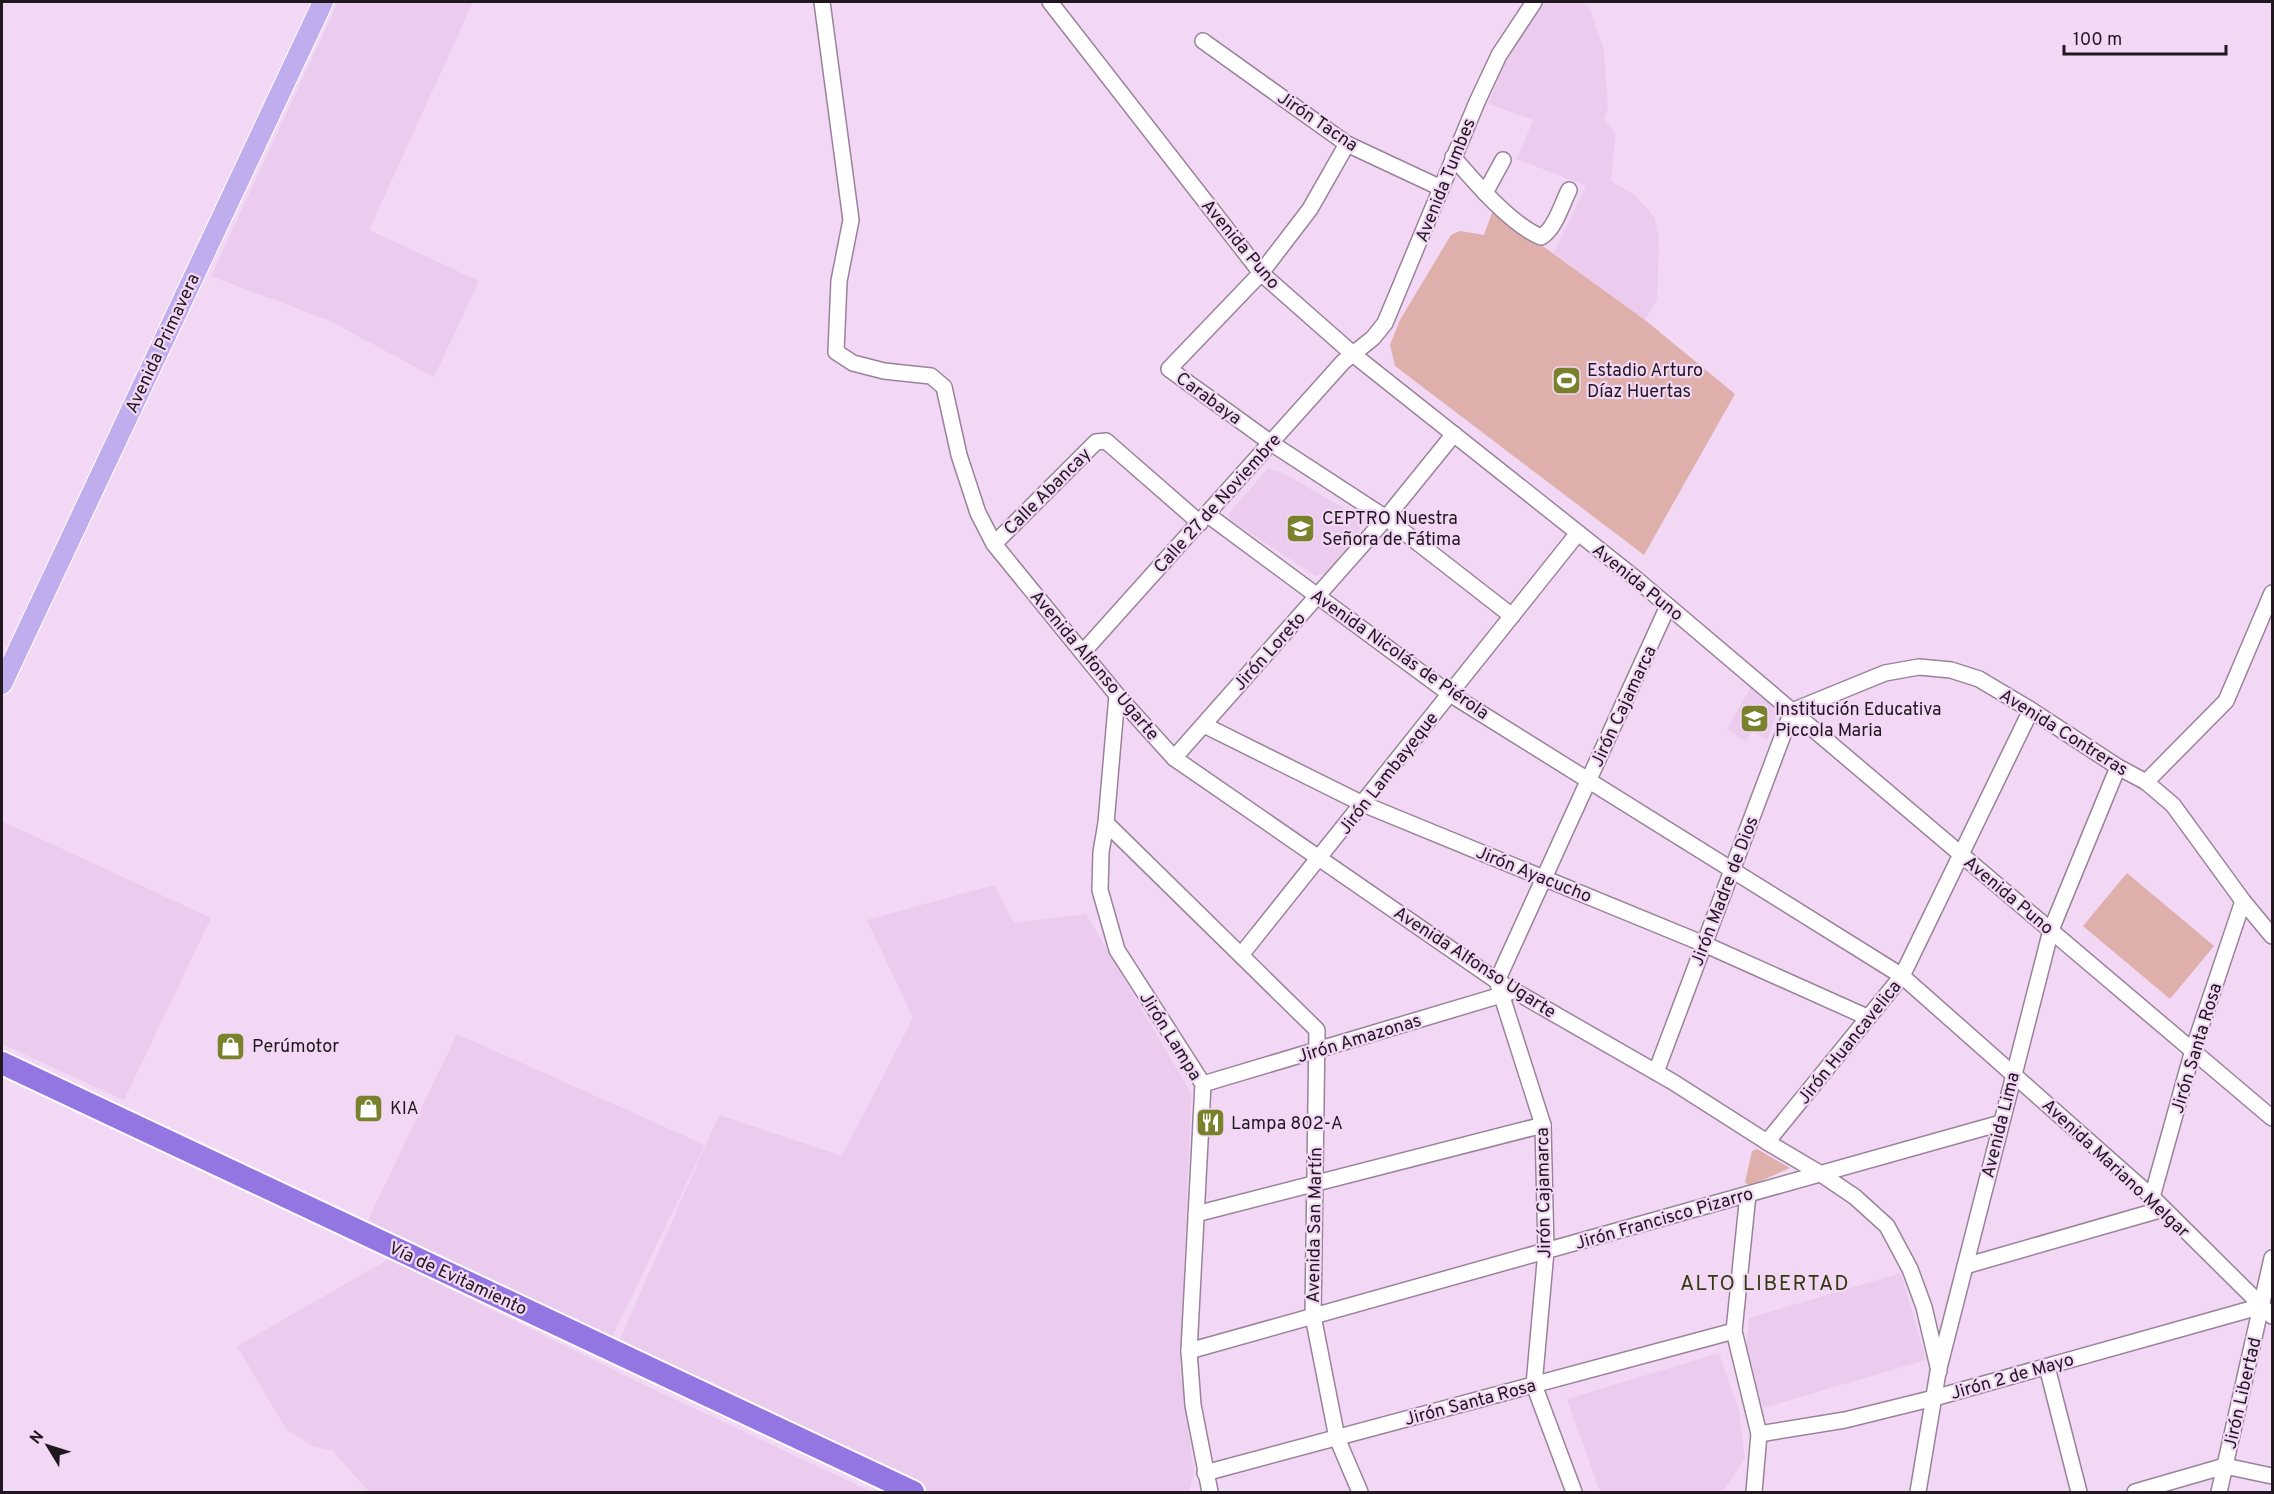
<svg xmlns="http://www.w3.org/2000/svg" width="2274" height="1494" font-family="Overpass,sans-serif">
<rect width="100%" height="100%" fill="#f2d8f4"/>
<g fill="#ebccee">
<polygon points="338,2 473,2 369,230 479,281 434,377 328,320 211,276"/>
<polygon points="1543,2 1580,2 1589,7 1604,51 1608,108 1604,121 1616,133 1611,181 1636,196 1654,217 1659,240 1657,300 1645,320 1554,253 1586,186 1517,159 1533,120 1488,104 1506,60"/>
<polygon points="1268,469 1281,472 1361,518 1359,534 1328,573 1316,576 1232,521 1228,514"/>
<polygon points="1751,687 1779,709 1767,740 1753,731 1745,741 1727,729"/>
<polygon points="2,821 211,918 124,1100 2,1044"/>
<polygon points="994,885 1014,923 1086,914 1191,1093 1180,1370 1194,1472 1189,1492 929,1492 620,1339 719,1115 842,1156 913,1018 867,920"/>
<polygon points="457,1034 705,1145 612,1337 367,1222"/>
<polygon points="389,1259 638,1382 872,1492 369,1492 333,1451 312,1446 286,1429 237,1346"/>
<polygon points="1901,1273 1926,1360 1763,1408 1746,1351 1749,1318"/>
<polygon points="1719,1353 1739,1411 1745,1459 1722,1492 1600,1492 1567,1399"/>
</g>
<g fill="#deafab">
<polygon points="1493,210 1645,320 1735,394 1644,555 1395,366 1390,345 1400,320 1451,235 1460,231 1484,235"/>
<polygon points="2127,873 2214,946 2170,999 2083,926"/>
<polygon points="1757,1149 1790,1168 1749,1186 1745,1182 1752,1151"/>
</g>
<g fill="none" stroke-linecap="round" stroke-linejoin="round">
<defs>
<g id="minor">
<polyline points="822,2 851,220 839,281 836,352 853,363 884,371 931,376 944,387 959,455 978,513 994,544 1117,695 1174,758 1497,981 1673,1082 1767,1142 1821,1174 1855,1197 1887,1226 1910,1269 1924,1307 1939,1371"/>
<polyline points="1050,2 1261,273 1354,355 1635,578 2272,1118"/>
<polyline points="1203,41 1347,144 1441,188"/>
<polyline points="1347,144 1310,209 1261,273 1169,369 1271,443 1386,518 1512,616"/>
<path d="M1453,157C1475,182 1510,224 1541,237C1555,229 1562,204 1569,190"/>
<polyline points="1485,193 1503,160"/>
<polyline points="1208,515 1450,694 1902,976 2152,1197 2272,1316"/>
<polyline points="994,544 1096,442 1106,441 1200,523"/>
<polyline points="1083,652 1343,362 1373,338 1385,323 1477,102 1499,55 1534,2"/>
<polyline points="1117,695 1106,823 1101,852 1100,890 1117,950 1203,1084 1189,1351 1193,1405 1210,1492"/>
<polyline points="1204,725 1363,804 1704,944 1867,1017"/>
<polyline points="1174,758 1386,518 1454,434"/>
<polyline points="2146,782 2226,701 2272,593"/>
<polyline points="1106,823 1317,1030 1313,1316 1337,1438 1360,1492"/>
<polyline points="1241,955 1578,533"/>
<polyline points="1656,1072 1792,711 1885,673 1919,667 1951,670 1979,679 2031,710 2118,767 2146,782 2173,805 2243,901 2272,936"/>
<polyline points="1203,1084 1508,993"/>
<polyline points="1767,1142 1902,976 2031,710"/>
<polyline points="1748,1194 1734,1331 1759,1434 1754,1492"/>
<polyline points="2152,1197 2193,1050 2243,901"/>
<polyline points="1196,1214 1543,1125"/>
<polyline points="1965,1266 2163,1209"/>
<polyline points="1189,1351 2001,1123"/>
<polyline points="2047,1367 2079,1492"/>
<polyline points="1759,1434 1845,1420 1934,1398 2262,1306"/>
<polyline points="1205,1473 1734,1331"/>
<polyline points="1574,1492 1534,1385 1546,1251 1543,1125 1497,981 1668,606"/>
<polyline points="1918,1492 1938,1372 2051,930 2118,767"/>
<polyline points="2135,1492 2225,1466 2272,1476"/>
<polyline points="2219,1492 2272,1258"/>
</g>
<polyline id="major" points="2,684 323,2"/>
<polyline id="highway" points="2,1063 913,1492"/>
</defs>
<use href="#minor" stroke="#9a829b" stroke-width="18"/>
<use href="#major" stroke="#fff" stroke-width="22"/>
<use href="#highway" stroke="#fff" stroke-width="26"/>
<use href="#minor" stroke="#fff" stroke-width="15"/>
<use href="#major" stroke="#bfadee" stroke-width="20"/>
<use href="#highway" stroke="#9476e3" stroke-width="22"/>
</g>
<defs>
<symbol id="stadium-square" viewBox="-11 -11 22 22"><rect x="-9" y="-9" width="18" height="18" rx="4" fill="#7a812d" stroke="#f2d8f4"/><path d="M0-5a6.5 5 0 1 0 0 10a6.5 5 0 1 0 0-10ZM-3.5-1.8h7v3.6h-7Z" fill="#fff"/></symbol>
<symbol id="university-square" viewBox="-11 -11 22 22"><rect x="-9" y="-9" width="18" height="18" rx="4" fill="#7a812d" stroke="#f2d8f4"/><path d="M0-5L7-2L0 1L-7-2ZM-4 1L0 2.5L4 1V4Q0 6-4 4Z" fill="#fff"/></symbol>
<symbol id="school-square" viewBox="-11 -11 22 22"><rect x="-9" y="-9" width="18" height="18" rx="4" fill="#7a812d" stroke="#f2d8f4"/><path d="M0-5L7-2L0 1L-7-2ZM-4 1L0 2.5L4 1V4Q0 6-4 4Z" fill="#fff"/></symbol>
<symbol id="shop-square" viewBox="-11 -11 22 22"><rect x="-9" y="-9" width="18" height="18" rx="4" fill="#7a812d" stroke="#f2d8f4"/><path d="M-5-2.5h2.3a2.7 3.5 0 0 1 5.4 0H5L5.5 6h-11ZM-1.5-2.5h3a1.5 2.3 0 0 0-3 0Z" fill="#fff"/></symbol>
<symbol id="restaurant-square" viewBox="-11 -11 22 22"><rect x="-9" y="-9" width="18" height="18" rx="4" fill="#7a812d" stroke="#f2d8f4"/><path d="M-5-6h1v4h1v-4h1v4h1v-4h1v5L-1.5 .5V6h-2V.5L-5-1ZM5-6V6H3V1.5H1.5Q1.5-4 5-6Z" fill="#fff"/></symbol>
</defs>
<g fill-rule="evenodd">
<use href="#stadium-square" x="1550" y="364" width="33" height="33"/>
<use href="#university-square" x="1284" y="512" width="33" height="33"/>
<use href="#school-square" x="1738" y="702" width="33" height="33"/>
<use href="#shop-square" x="214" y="1030" width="33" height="33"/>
<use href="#shop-square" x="352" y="1092" width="33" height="33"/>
<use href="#restaurant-square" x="1194" y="1106" width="33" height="33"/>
</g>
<g text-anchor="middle" stroke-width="4.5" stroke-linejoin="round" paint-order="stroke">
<g font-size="18" fill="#201720" stroke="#f2d8f4">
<text transform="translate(1318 121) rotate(34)" y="6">Jirón Tacna</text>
<text transform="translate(1445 180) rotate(-68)" y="6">Avenida Tumbes</text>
<text transform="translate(1241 244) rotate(50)" y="6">Avenida Puno</text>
<text transform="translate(162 343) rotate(-65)" y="6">Avenida Primavera</text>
<text transform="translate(1209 398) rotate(36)" y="6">Carabaya</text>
<text transform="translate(1047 491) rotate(-45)" y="6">Calle Abancay</text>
<text transform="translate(1217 503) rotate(-48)" y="6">Calle 27 de Noviembre</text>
<text transform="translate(1638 582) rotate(39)" y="6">Avenida Puno</text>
<text transform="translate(1269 651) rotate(-48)" y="6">Jirón Loreto</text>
<text transform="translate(1400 654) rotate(35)" y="6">Avenida Nicolás de Piérola</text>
<text transform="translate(1095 665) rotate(50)" y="6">Avenida Alfonso Ugarte</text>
<text transform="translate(1623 706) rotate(-65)" y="6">Jirón Cajamarca</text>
<text transform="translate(2064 732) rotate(32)" y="6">Avenida Contreras</text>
<text transform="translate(1388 773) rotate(-52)" y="6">Jirón Lambayeque</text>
<text transform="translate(1534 874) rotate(22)" y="6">Jirón Ayacucho</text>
<text transform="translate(1724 891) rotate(-69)" y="6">Jirón Madre de Dios</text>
<text transform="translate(2009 895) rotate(40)" y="6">Avenida Puno</text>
<text transform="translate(1475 962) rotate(33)" y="6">Avenida Alfonso Ugarte</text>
<text transform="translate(1171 1036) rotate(58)" y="6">Jirón Lampa</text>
<text transform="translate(1359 1038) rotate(-17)" y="6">Jirón Amazonas</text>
<text transform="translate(1849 1042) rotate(-51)" y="6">Jirón Huancavelica</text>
<text transform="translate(2196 1048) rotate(-73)" y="6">Jirón Santa Rosa</text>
<text transform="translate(2000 1125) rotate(-76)" y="6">Avenida Lima</text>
<text transform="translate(2116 1168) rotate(43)" y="6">Avenida Mariano Melgar</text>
<text transform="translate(1543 1193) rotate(-91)" y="6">Jirón Cajamarca</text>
<text transform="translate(1664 1218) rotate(-16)" y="6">Jirón Francisco Pizarro</text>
<text transform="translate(1314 1225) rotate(-89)" y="6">Avenida San Martín</text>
<text transform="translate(458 1278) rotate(25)" y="6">Vía de Evitamiento</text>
<text transform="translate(2012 1376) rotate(-16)" y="6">Jirón 2 de Mayo</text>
<text transform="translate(2242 1393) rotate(-77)" y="6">Jirón Libertad</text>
<text transform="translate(1470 1402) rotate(-15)" y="6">Jirón Santa Rosa</text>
</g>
<g font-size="18" fill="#201720" stroke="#f2d8f4" text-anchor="start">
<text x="1587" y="376">Estadio Arturo<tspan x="1587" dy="21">Díaz Huertas</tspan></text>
<text x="1322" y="524">CEPTRO Nuestra<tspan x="1322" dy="21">Señora de Fátima</tspan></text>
<text x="1775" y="715">Institución Educativa<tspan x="1775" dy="21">Piccola Maria</tspan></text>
<text x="252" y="1052">Perúmotor</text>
<text x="390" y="1114">KIA</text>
<text x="1231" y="1129">Lampa 802-A</text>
</g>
<g font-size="21" letter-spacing="1.5" fill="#353810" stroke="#f2d8f4">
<text x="1765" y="1290">ALTO LIBERTAD</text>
</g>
</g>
<rect width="2274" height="1494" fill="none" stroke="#201720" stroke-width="6"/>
<g transform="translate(48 1446) rotate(308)" stroke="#f2d8f4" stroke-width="4.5" paint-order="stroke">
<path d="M0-4.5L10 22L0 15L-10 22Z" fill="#201720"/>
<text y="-9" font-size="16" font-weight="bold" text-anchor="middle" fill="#201720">N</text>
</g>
<path d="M2064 45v9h162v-9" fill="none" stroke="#201720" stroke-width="3"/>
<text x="2073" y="45" font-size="18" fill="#201720" stroke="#f2d8f4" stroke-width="4.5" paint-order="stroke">100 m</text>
</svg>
